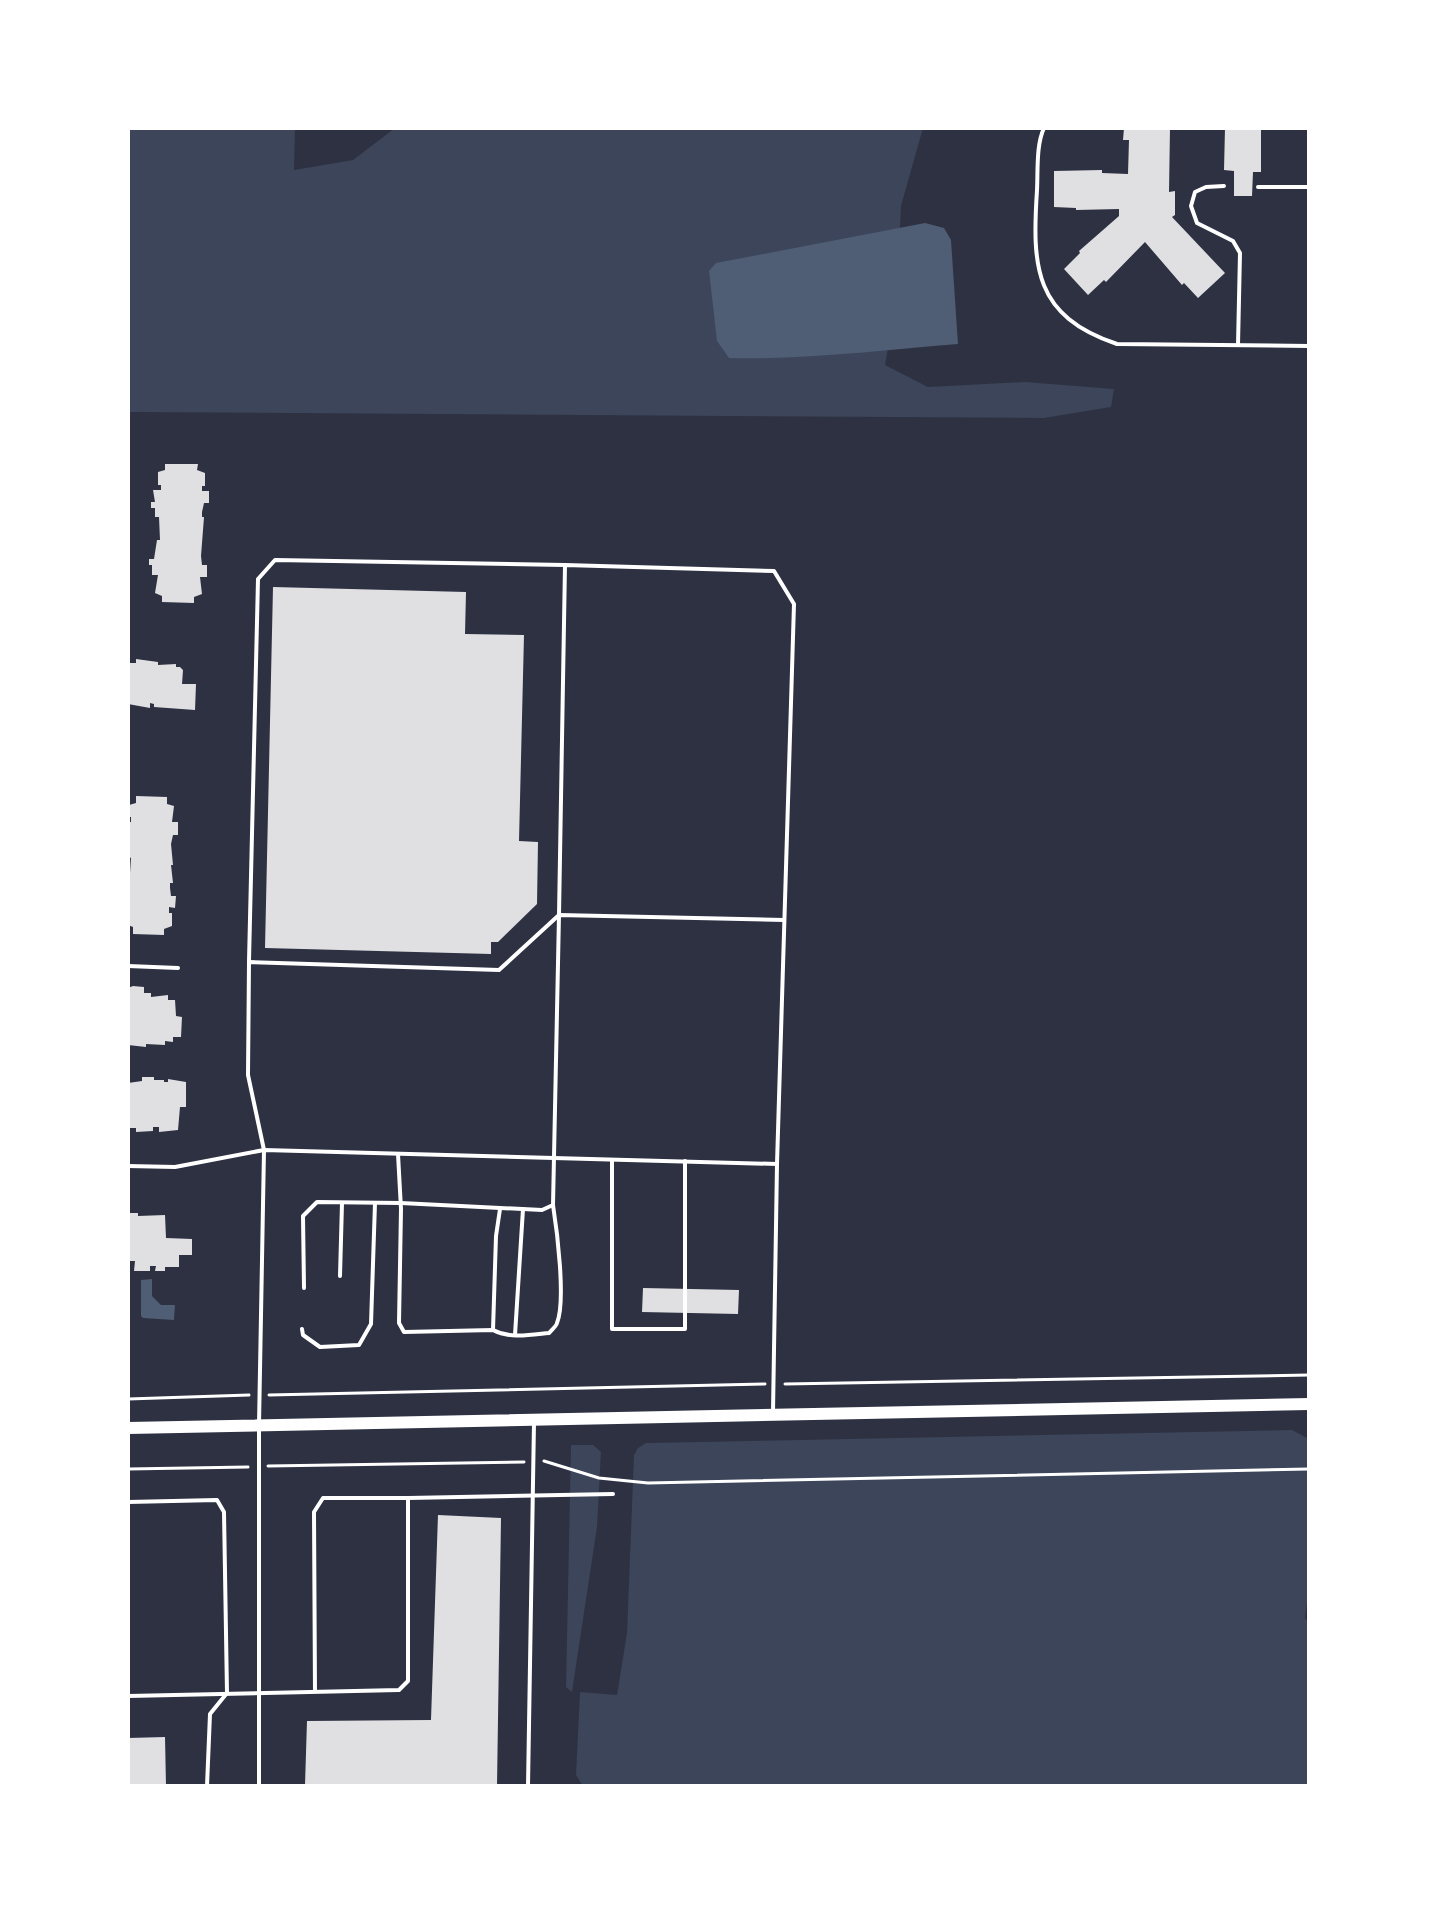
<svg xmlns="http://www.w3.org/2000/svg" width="1437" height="1914" font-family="'Asap Condensed',sans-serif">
<rect width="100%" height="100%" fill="#2d3142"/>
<g fill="#3c4559">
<polygon points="128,128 295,128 294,170 353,160 395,128 923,128 901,206 897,297 885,365 928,387 1025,382 1114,389 1111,407 1044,418 128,412"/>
<polygon points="1292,1430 1309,1439 1309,1588 1305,1618 1309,1623 1309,1786 583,1786 576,1775 580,1692 617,1695 627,1633 634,1455 638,1448 646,1443"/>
<polygon points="571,1445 593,1445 601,1452 597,1527 572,1692 566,1687"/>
</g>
<g fill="#4f5d75">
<path d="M925,223L944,228L951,240L958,344C882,350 806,360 729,358L717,341L709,271L716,263Z"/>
<polygon points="152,1279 152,1296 161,1305 175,1305 174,1320 143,1318 141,1316 141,1280"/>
</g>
<g fill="#e0e0e3">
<polygon points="1124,128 1170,128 1169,192 1175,191 1175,215 1172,217 1225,273 1198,298 1184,283 1182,285 1145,242 1106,282 1104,280 1088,295 1064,269 1080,253 1079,251 1119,216 1119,209 1076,210 1076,208 1054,207 1054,171 1102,170 1102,173 1128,174 1129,140 1123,140"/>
<polygon points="1225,128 1261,128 1261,172 1253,172 1252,196 1234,196 1234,171 1224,170"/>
<polygon points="165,464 198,464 197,470 205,473 205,486 202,486 202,491 209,491 209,503 204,503 202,512 202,517 204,517 201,556 202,565 207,565 207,577 200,577 202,594 194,597 194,603 162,602 162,596 155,593 158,575 152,575 152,565 149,565 149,559 154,559 157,540 160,540 159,517 155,517 155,508 151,508 151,502 155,502 153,490 161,490 161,485 158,485 158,472 165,470"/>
<polygon points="273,587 466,592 465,634 524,635 519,841 538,842 537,904 498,942 491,942 491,954 265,948"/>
<polygon points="136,659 158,662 158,665 176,664 176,667 180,667 183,670 182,684 196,684 195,710 154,707 154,704 150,703 150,708 128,704 128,663 136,663"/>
<polygon points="136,796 167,797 167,804 174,806 172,822 178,822 178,835 173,835 171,844 173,865 171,865 173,883 170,883 170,888 171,896 176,896 175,908 169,907 169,913 172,913 172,926 164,929 164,935 133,934 133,927 128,925 128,873 130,873 131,858 129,857 128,849 128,822 131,822 131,817 128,817 129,805 136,803"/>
<polygon points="133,986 144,987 144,993 151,993 151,997 168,995 168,1000 175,1000 176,1016 182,1017 181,1037 173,1037 173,1042 165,1041 165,1045 146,1044 146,1047 128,1045 128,988"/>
<polygon points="142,1077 154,1077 154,1080 164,1080 164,1082 168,1082 168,1079 186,1082 186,1107 180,1107 178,1130 159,1132 159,1127 153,1127 153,1131 136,1132 136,1128 128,1128 128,1083 142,1081"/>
<polygon points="128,1213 138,1213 138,1216 165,1215 166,1238 192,1239 192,1255 179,1255 179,1267 165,1267 165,1271 155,1271 156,1266 150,1266 150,1271 134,1271 135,1261 128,1261"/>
<polygon points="643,1288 739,1290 738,1314 642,1312"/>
<polygon points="438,1515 501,1518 497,1786 305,1785 307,1721 431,1720"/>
<polygon points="165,1737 166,1786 128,1786 128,1738"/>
</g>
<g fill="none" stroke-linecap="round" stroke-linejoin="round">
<g stroke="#fff" stroke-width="3">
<polyline points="785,1384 1309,1375"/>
<polyline points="269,1395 765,1384"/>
<polyline points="128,1399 249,1395"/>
<polyline points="544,1461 599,1478 648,1483 1309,1469"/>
<polyline points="268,1466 524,1462"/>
<polyline points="128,1469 248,1467"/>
</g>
<g stroke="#fff" stroke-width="4">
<path d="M1044,128C1036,145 1038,171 1037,190C1032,267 1034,316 1117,344L1309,346"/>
<polyline points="1224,186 1206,187 1195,192 1191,206 1197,223 1233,241 1240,253 1238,345"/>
<polyline points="1258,187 1309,187"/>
<polyline points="249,961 258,579 275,560 565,565"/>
<polyline points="128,966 178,968"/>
<path d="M398,1154L401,1209L399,1323L404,1332L493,1330C510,1339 530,1335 549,1333C550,1332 557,1325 557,1323C566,1301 557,1230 553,1205"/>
<polyline points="612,1160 612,1329 685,1329 685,1161"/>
<polyline points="128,1166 175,1167 264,1150 777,1164 773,1412"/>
<polyline points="340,1276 342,1203"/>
<polyline points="304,1288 303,1216 317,1202 401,1203 542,1210 553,1205 559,915 784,920"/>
<polyline points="302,1329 303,1335 320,1347 359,1345 371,1324 375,1203"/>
<polyline points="493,1330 496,1236 500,1209"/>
<polyline points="515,1335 523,1209"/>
<polyline points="408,1498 613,1494"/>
<polyline points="128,1502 217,1500 224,1512 227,1693 210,1714 207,1786"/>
<polyline points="128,1696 399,1690 408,1681 408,1498 323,1498 314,1512 315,1692"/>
<polyline points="259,1786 259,1425 264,1150 248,1075 249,962 499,970 559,915 565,565 774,571 794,604 777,1164"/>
<polyline points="528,1786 534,1422"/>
</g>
<polyline stroke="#fff" stroke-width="12" points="128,1428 1309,1404"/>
</g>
<rect width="1437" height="1914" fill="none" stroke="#ffffff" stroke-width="260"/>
</svg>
